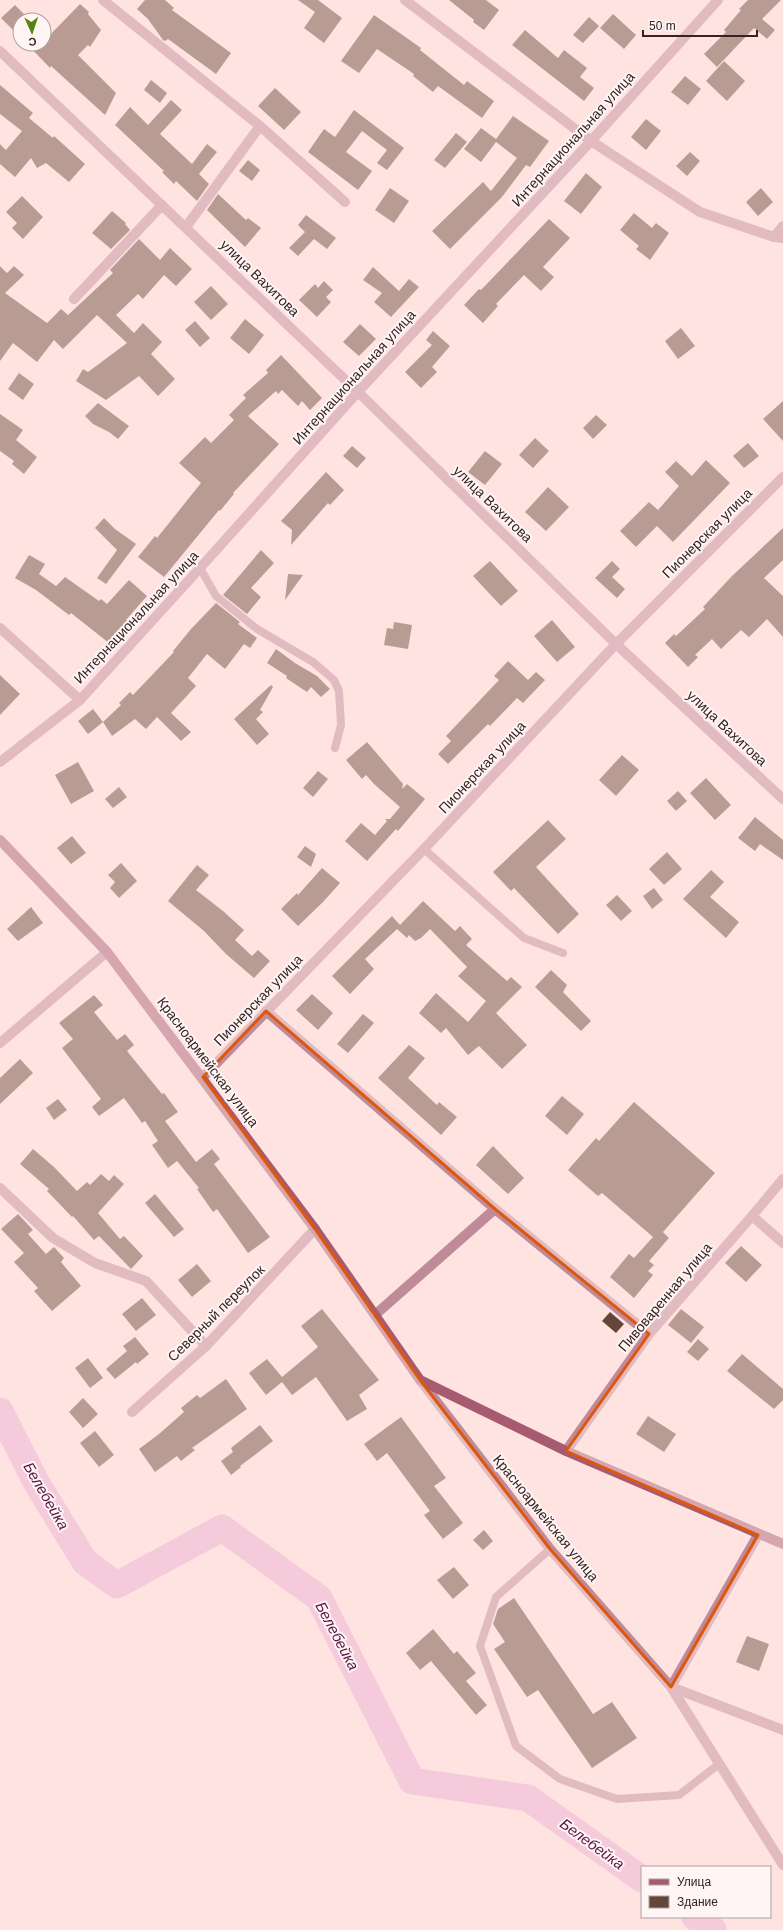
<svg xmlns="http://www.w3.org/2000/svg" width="783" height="1930" font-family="Arial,sans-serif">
<rect width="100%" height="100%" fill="#fee3e1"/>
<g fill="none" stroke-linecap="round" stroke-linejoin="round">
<g stroke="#ebaed5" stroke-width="27">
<polyline points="0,1411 36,1482 85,1562 117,1585 222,1528 319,1598 412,1781 528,1798 642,1879"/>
<polyline points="695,1917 713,1930"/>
</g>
</g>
<g fill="#654537">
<polygon points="145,0 165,0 174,8 172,10 231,53 216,74 168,39 165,41 163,40 148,19 137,9"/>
<polygon points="298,0 318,0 342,18 324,43 304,28 315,12"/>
<polygon points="449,0 486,0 499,10 484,30 473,22 474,20"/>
<polygon points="748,0 781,0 762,19 775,30 767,39 754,28 717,67 704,54 726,32 724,30 741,10 739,9"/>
<polygon points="80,4 89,12 88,14 101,30 90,47 88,45 78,55 116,93 105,115 51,66 50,68 27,44 44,44 44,41"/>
<polygon points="15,5 30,20 20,20 20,37 1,18"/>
<polygon points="613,14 636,35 624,49 600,28"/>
<polygon points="374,15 421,48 420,50 464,85 467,81 494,101 482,118 438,86 433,92 413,76 414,74 377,49 359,73 341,61"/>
<polygon points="589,17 599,26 583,43 573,35"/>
<polygon points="525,30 558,58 564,50 587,68 580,77 594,88 584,101 512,45"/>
<polygon points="724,61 745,81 727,101 706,81"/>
<polygon points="685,76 701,89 688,105 671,92"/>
<polygon points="151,80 167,93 160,103 144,90"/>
<polygon points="0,85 33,113 29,118 53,138 54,136 85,164 69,182 46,163 37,168 31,158 15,177 0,164 0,144 6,150 22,131 0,114"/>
<polygon points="275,88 301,112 284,130 258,106"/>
<polygon points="171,100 182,110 160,134 192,164 207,144 217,152 199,174 209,184 197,201 176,181 174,184 162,172 164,171 115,125 130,107 148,125"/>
<polygon points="354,110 404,148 387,170 377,163 387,150 362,131 346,152 372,171 358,190 308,152 324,129 335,137"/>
<polygon points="513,116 549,141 530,167 526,165 502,197 450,249 432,231 483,182 491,191 517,158 496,142 481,162 464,149 481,128 496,139"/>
<polygon points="646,119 661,131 646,150 631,137"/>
<polygon points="456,133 467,142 445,168 434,160"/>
<polygon points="690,152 700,161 687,176 676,166"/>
<polygon points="248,160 260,170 252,181 239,171"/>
<polygon points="586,173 602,187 581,214 564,201"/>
<polygon points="390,188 409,201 394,223 375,210"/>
<polygon points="761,188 773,202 758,216 746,202"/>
<polygon points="218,194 246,220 248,218 261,228 245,247 207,210"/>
<polygon points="22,196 43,217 23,239 12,228 17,223 6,212"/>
<polygon points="112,211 126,223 125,224 130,230 111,249 92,233"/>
<polygon points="634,213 652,228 656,223 669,233 650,260 636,249 639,246 620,230"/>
<polygon points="306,215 336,238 327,249 314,239 298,256 289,248 305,232 298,225"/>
<polygon points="549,219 570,238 543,267 554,277 541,291 524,275 496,304 498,306 483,323 464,305 479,289 481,290"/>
<polygon points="139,239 160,260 170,248 192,269 176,286 164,275 143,299 138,294 116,315 134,333 143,323 162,342 151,354 175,379 158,396 139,376 106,400 76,381 83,369 88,372 127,343 97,315 63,349 54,340 37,362 13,343 0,361 0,266 7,273 14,266 24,275 5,293 47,323 61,309 68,315 113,273 110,270"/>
<polygon points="373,267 399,291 409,279 419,287 391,317 374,302 382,293 363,280"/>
<polygon points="324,281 333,290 326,297 331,302 317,317 299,300 315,284 318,288"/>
<polygon points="211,286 228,304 211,320 194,302"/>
<polygon points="245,319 264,335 249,354 230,338"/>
<polygon points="195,321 210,338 200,347 185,330"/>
<polygon points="360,324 376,339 359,356 343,342"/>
<polygon points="681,328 695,346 678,359 665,341"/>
<polygon points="433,331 450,346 432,367 437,372 421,388 405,372 432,345 426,340"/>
<polygon points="281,355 322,398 310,410 302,401 298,406 282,390 278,394 276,391 248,416 279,444 233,493 234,494 220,511 219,510 164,577 138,557 155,536 157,538 201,483 179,463 205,437 211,443 234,420 229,415 246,398 243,395 268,373 266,370"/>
<polygon points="19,373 34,384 23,400 8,389"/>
<polygon points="783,401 783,441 763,419"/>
<polygon points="98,403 129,426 118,439 109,432 93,424 85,416"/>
<polygon points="0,414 23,430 16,440 37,457 24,474 12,464 14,461 0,451"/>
<polygon points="596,415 607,425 593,439 583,428"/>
<polygon points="535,438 549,451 533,468 519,455"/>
<polygon points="748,443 759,456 744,468 733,456"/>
<polygon points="352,446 366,458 357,468 343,456"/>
<polygon points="485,451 502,464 485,485 468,472"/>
<polygon points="706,460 730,483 673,542 657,526 636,547 620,531 649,502 658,510 679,486 665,472 676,461 692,476"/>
<polygon points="326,472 344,490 330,505 328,503 291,545 292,530 281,521"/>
<polygon points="548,487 569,507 546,531 525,512"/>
<polygon points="104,518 115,529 136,544 106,584 97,578 117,550 95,528"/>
<polygon points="783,528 783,560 764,578 783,596 783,637 767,619 749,637 741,630 721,649 712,639 695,655 698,657 688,667 665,643 674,634 676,636 705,609 703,607 732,576"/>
<polygon points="261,550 274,563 251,588 261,597 247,614 223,595"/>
<polygon points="29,555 45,564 39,574 56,586 65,577 99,601 101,599 107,604 129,580 147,596 126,620 127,621 109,643 71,613 69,615 36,590 15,578"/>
<polygon points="490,561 518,591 501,606 473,576"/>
<polygon points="612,561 620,569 612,577 625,589 617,598 595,578"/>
<polygon points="288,574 303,575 285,600"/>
<polygon points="216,603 240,622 238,624 257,638 250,648 244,644 225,669 207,654 188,678 196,686 171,713 191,732 181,741 157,717 146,729 135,719 112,736 103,722 121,705 119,703 130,692 133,695 174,652 173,651 191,629"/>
<polygon points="552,620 575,647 557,662 534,636"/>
<polygon points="394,622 412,625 408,649 384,645 387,628 393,629"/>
<polygon points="276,649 295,663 317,676 330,689 321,697 311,687 307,692 286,678 287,676 267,663"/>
<polygon points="508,661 528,680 536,672 545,680 523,703 517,698 490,726 488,724 448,764 438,754 451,741 446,736 499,680 494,676"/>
<polygon points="0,675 20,694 0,715"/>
<polygon points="271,685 273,687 260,710 263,712 256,719 269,734 257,745 234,719"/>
<polygon points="93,709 103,722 88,734 78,721"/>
<polygon points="367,742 403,784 402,789 407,784 425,799 398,831 396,829 367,861 345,841 361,823 375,835 387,821 385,819 390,819 400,807 374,784 366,775 362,779 346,760"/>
<polygon points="622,755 639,770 616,796 599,780"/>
<polygon points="78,762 94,791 71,804 55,775"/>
<polygon points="318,771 328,779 313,797 303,788"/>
<polygon points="706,778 731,805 715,820 690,793"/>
<polygon points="119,787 127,797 113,808 105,799"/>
<polygon points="678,791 687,801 676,811 667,801"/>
<polygon points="755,817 783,840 783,860 760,844 755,851 738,838"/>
<polygon points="548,820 566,839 536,867 579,914 558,934 514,888 511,891 493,872"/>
<polygon points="72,836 86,853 71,864 57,848"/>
<polygon points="305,846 316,854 311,867 297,857"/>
<polygon points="667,852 682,869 664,885 649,869"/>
<polygon points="121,863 137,881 119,898 110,888 115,882 108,875"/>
<polygon points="197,865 209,875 196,890 223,911 244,930 235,940 252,956 258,950 270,961 254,978 226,954 204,931 168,901"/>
<polygon points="322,868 340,883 323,902 298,926 281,909 297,893 298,895"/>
<polygon points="711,870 724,882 710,897 739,922 726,938 683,899"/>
<polygon points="654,888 663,900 652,909 643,896"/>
<polygon points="617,895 632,911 621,921 606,905"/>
<polygon points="423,901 455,931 460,926 472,939 466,945 507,981 511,977 522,987 496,1013 527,1045 502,1069 479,1046 468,1055 446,1028 441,1033 419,1013 436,993 468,1022 486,1001 458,976 467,967 430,929 421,938 415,941 409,935 407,938 397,929 365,959 374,969 350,994 332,976 392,916 400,925"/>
<polygon points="31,907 43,923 18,941 7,929"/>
<polygon points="551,970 567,985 563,992 591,1021 581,1031 535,987"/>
<polygon points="312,994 333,1013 318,1030 296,1010"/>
<polygon points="94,995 103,1005 94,1012 117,1040 125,1034 134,1045 127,1051 162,1094 164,1093 178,1112 165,1121 196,1162 212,1149 220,1159 214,1164 270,1237 248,1253 217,1209 213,1212 197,1189 199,1188 177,1161 168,1168 152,1145 158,1141 145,1121 142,1123 124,1098 99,1116 92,1107 101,1099 62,1048 73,1039 59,1023"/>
<polygon points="363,1014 374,1023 348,1053 337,1044"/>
<polygon points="409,1045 425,1058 408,1078 437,1105 439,1102 457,1117 441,1135 378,1078"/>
<polygon points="20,1059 33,1073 0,1104 0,1078"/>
<polygon points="562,1096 584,1114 567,1135 545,1116"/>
<polygon points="58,1099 67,1110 54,1120 46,1108"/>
<polygon points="634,1102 715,1173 663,1232 669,1238 649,1261 654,1265 648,1271 653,1275 634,1298 610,1277 629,1254 634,1258 653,1237 602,1193 598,1196 568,1170 596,1138 599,1141"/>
<polygon points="493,1146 524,1178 508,1194 476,1165"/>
<polygon points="33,1149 54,1167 77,1191 87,1182 90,1185 101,1174 109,1181 114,1175 124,1184 98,1213 120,1239 124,1236 143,1256 131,1269 99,1236 94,1240 73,1216 72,1217 47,1191 49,1189 20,1164"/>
<polygon points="155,1194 184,1229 174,1237 145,1203"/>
<polygon points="18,1214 33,1230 28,1234 46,1254 54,1247 64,1258 61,1262 81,1286 52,1311 34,1291 38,1288 14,1262 24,1253 1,1229"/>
<polygon points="741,1246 762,1265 746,1282 725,1263"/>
<polygon points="197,1264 211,1281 192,1297 178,1280"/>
<polygon points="142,1298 156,1315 136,1331 122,1314"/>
<polygon points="322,1309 379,1380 359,1395 367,1409 347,1421 316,1377 292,1395 282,1382 266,1395 249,1373 267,1359 282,1377 318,1347 301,1326"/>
<polygon points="681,1309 704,1327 691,1343 668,1325"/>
<polygon points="610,1312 624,1324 616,1333 602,1321"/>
<polygon points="135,1337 149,1354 137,1364 136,1362 115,1379 106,1369 127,1351 123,1346"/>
<polygon points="698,1339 709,1349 698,1361 687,1352"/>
<polygon points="742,1354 783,1389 783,1400 774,1409 727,1371"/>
<polygon points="88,1358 103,1378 90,1388 75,1368"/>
<polygon points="226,1379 247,1409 192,1448 195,1450 181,1461 177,1456 155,1472 139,1449 159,1434 184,1412 181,1408 197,1395 200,1398"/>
<polygon points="83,1398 98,1414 83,1428 69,1412"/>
<polygon points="648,1416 676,1434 664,1452 636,1434"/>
<polygon points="401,1417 446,1478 434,1486 463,1523 443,1539 424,1515 430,1511 387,1453 377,1461 364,1444"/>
<polygon points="260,1425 273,1441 240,1466 241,1467 231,1475 221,1461 233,1452 231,1448"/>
<polygon points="95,1431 114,1455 99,1467 80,1443"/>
<polygon points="484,1530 493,1541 483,1550 473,1540"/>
<polygon points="454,1567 469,1585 453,1599 437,1580"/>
<polygon points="514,1598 593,1714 612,1702 637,1738 592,1768 538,1690 527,1697 494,1649 505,1642 493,1624 498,1609"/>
<polygon points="433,1629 454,1654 457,1651 476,1673 466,1681 487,1705 476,1715 431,1661 420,1670 406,1653"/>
<polygon points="747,1636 769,1644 759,1671 736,1662"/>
</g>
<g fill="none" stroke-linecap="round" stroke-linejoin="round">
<g stroke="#bf8b98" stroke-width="8">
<polyline points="200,568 216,596 257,629 313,662 334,680 339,691 341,725 335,748"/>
<polyline points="424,849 524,938 563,953"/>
<polyline points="550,1549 496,1597 480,1646 516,1746 560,1779 617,1799 679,1795 719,1764"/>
</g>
<g stroke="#bf8b98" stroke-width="10">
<polyline points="103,0 260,126"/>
<polyline points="405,0 591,141 700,212 774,237 783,238"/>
<polyline points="0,51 358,392 616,644 783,799"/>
<polyline points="186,227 260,126 345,202"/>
<polyline points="774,237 783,226"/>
<polyline points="74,299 162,205"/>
<polyline points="0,628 80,700"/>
<polyline points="0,762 80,700 200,568 358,392 591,141 718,0"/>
<polyline points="266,1011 495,1209 376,1314"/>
<polyline points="0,1043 107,952"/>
<polyline points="203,1077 424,849 616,644 783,477"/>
<polyline points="0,1188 53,1238 95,1263 146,1281 206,1346"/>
<polyline points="495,1209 649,1334"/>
<polyline points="752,1216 783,1179"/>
<polyline points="132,1412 206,1346 315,1229"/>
<polyline points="566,1451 649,1334 752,1216 783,1243"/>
<polyline points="758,1535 671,1687 783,1730"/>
</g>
<polyline stroke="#bf8b98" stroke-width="10" points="420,1380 550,1549 671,1687 783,1865"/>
<polyline stroke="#a65b71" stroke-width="10" points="0,840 107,952 315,1229 420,1380 566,1451 783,1544"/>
</g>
<path d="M0 0H783V1930H0ZM266,1011L495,1209L649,1334L566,1451L758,1535L671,1687L550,1549L420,1380L315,1229L203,1077Z" fill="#fee3e1" fill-opacity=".55" fill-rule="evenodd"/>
<path fill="none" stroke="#df560d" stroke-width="3" stroke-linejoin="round" d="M266,1011L495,1209L649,1334L566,1451L758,1535L671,1687L550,1549L420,1380L315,1229L203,1077Z"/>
<g text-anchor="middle" stroke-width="4" stroke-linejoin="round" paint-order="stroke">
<g font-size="14" fill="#332322" stroke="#fef5f4">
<text transform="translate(573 139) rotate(-48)" y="5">Интернациональная улица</text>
<text transform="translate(260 278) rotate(44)" y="5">улица Вахитова</text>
<text transform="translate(354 377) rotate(-48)" y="5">Интернациональная улица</text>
<text transform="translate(493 504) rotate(44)" y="5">улица Вахитова</text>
<text transform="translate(707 533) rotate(-45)" y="5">Пионерская улица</text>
<text transform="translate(136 617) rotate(-47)" y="5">Интернациональная улица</text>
<text transform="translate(727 728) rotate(43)" y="5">улица Вахитова</text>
<text transform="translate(482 767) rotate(-47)" y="5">Пионерская улица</text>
<text transform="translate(258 1000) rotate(-46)" y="5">Пионерская улица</text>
<text transform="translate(208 1062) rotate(53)" y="5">Красноармейская улица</text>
<text transform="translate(665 1297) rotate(-50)" y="5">Пивоваренная улица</text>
<text transform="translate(216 1313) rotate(-45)" y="5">Северный переулок</text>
<text transform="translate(546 1518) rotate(51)" y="5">Красноармейская улица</text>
</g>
<g font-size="15" font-style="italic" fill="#591447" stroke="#fef5f4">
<text transform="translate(46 1496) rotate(60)" y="5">Белебейка</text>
<text transform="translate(337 1636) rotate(62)" y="5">Белебейка</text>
<text transform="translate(592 1844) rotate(36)" y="5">Белебейка</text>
</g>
</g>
<rect x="641" y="1866" width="130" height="52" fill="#fef5f4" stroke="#ada1a0"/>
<rect x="649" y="1879" width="20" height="6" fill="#a65b71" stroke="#ada1a0"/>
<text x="677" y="1886" font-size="12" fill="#332322">Улица</text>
<rect x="649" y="1896" width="20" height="12" fill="#654537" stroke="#ada1a0"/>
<text x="677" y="1906" font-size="12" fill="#332322">Здание</text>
<g transform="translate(32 32) rotate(177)"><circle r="19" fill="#fef5f4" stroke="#ada1a0"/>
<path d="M0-3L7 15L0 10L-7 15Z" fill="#568311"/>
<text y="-6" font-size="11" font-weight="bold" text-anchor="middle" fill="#332322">С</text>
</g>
<path d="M643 30v6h114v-6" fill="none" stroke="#332322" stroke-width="2"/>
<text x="649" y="30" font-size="12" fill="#332322" stroke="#fef5f4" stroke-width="3" paint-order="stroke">50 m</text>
</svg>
